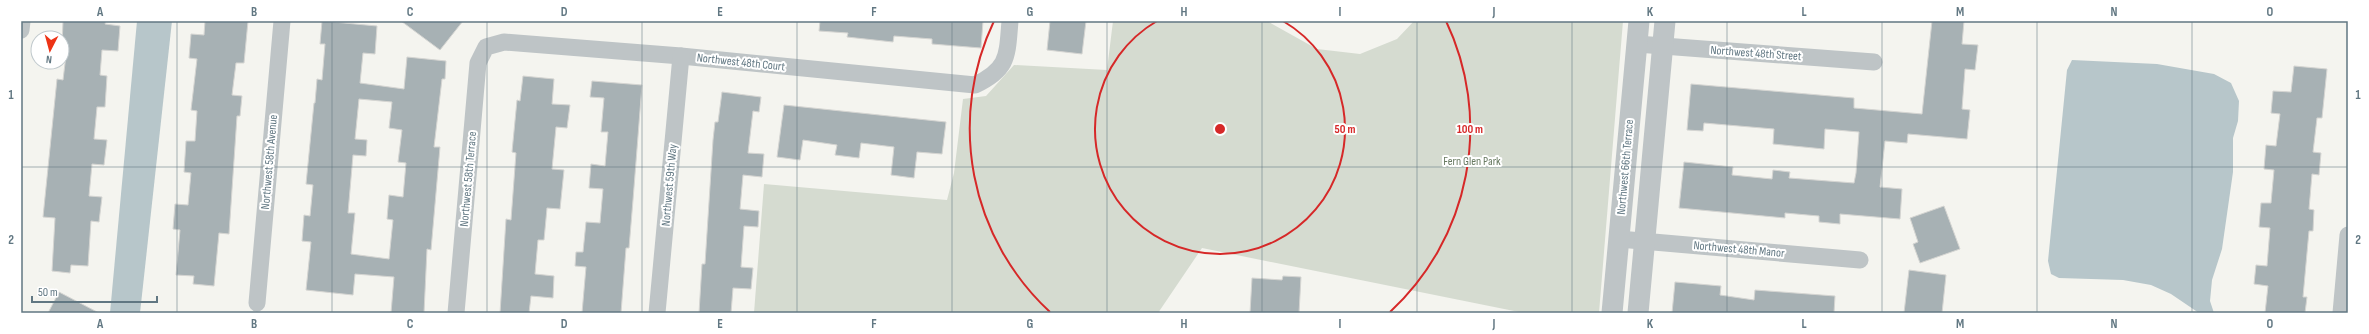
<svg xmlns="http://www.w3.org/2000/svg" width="2369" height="334" font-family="'Sofia Sans Condensed',sans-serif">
<rect width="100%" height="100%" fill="#f4f4ef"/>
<polygon fill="#d5dbd0" points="1113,21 1267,21 1317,49 1360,54 1397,39 1414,21 1623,21 1599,313 1524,313 1202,248 1158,313 754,313 764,184 947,200 954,173 963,99 986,96 1014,65 1107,70"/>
<g fill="#b7c6ca">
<polygon points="137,21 172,21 140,313 110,313"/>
<polygon points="2072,60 2157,64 2214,74 2231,83 2239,101 2238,121 2233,138 2233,172 2222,249 2212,280 2210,301 2214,313 2199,313 2171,294 2151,285 2123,280 2059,278 2051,274 2048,261 2067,70"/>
</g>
<g fill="#a7b1b4" stroke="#d5d5d2" fill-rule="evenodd">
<polygon points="63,21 106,21 105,24 120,26 118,51 102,50 100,75 107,76 105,107 97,107 94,139 107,140 104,165 92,164 89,196 102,197 99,222 91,221 88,266 71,265 70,273 52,271 55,218 43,217 57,79 63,80 67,47 62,46"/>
<polygon points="205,21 248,21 244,63 236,63 232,95 242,96 240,116 237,116 229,234 219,233 214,286 193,284 194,276 176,275 180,230 173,229 175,204 188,205 191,173 184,172 186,141 195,141 197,111 191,110 197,59 189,58 191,34 204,35"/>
<path d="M322,21L377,26L375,54L363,53L360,83L404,89L407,57L446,61L445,79H442L434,147H440L431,250L427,249L424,313H391L394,277L355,274L353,295L306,290L311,242L302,241L304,215L310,216L313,185L306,184L314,103H315L317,79L322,80L325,44H320ZM359,99L392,102L389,128L402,130L398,162L406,163L403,197L389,195L387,219L393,220L389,259L351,254L355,213H348L353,155L366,156L367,140L355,139Z"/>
<polygon points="401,21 463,21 440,50"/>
<polygon points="820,21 983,21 981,48 932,44 932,39 894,36 893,42 847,37 848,33 819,31"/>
<polygon points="1050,21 1086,21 1082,54 1047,50"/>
<polygon points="1932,21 1964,21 1962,44 1978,45 1975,70 1965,69 1962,109 1970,110 1967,139 1908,134 1907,143 1885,141 1880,187 1902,189 1900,219 1840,214 1840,224 1819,222 1819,216 1785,213 1785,218 1679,208 1684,162 1733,167 1732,175 1772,179 1773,170 1790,172 1789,178 1854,183 1856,173 1859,132 1825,129 1824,149 1773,144 1774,129 1704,123 1703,131 1687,130 1691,84 1854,98 1854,108 1922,114"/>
<polygon points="2294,66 2327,69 2322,118 2317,118 2313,152 2321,153 2319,175 2312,174 2309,209 2314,210 2313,231 2309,231 2303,297 2307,297 2305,313 2265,313 2268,286 2254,284 2256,265 2267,266 2270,228 2259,227 2261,203 2271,203 2274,170 2264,169 2266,145 2276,146 2280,114 2271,113 2273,91 2291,92"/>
<polygon points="523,76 554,79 552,104 570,105 567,128 556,127 552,169 564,170 560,209 547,208 544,240 538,240 535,274 554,276 553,298 531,296 529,313 500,313 506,219 511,220 516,153 512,152 517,100 520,101"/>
<polygon points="592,81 642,85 633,200 629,248 626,248 621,313 582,313 586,267 575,266 576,252 583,252 586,222 600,223 603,189 589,188 591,164 605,166 608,132 601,132 604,98 590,97"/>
<polygon points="722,92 761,97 759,112 753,111 748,153 764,154 762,177 743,175 740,209 759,211 758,227 744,226 741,267 753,268 751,289 733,288 731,313 699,313 702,264 705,264 713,140 715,122 718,122"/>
<polygon points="784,105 946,122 942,154 917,152 914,178 891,175 894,147 861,143 859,158 835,155 837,145 803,140 800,160 777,157"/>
<polygon points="1944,206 1960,249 1920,263 1913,244 1918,242 1910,218"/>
<polygon points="1909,270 1946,275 1942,313 1904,313"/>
<polygon points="1283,276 1301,277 1299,313 1250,313 1252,278 1282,280"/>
<polygon points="1675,282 1721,286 1720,295 1754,300 1755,290 1835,296 1834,313 1672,313"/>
<polygon points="59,292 99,313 48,313"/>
</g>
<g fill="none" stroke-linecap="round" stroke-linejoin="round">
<g stroke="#bec4c6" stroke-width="17">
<polyline points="21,30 22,21"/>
<polyline points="1637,44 1874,62"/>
<polyline points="1619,239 1860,260"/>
<polyline points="257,303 282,21"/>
<path d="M456,313L478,63L486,47L504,42L681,56L975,85C1009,69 1007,56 1010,21"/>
<polyline points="657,313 681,56"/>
<polyline points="2341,313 2348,235"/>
</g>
<g stroke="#bec4c6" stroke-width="21">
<polyline points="1612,313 1639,21"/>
<polyline points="1638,313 1665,21"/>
</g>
</g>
<path fill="none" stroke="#617782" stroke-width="1" stroke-opacity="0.55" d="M177,21V313M332,21V313M487,21V313M642,21V313M797,21V313M952,21V313M1107,21V313M1262,21V313M1417,21V313M1572,21V313M1727,21V313M1882,21V313M2037,21V313M2192,21V313M21,167H2348"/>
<g fill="none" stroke="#d62828" stroke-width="2">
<path d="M1283 21A125 125 0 1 1 1157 21"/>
<path d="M1050 312A250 250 0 0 1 994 21M1446 21A250 250 0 0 1 1390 312"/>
</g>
<g text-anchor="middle" stroke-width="4" stroke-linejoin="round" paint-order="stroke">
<g font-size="12" fill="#617782" stroke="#fff">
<text transform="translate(1756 53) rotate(4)" y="4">Northwest 48th Street</text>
<text transform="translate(741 62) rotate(6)" y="4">Northwest 48th Court</text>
<text transform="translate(269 162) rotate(-85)" y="4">Northwest 58th Avenue</text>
<text transform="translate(1625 167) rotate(-85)" y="4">Northwest 66th Terrace</text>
<text transform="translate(468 179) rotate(-85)" y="4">Northwest 58th Terrace</text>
<text transform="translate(669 185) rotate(-85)" y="4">Northwest 59th Way</text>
<text transform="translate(1739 249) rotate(5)" y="4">Northwest 48th Manor</text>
</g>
<g font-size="12" fill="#677960" stroke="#fff">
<text x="1472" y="165">Fern Glen Park</text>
</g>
</g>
<circle cx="1220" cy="129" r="6" fill="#d62828" stroke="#fff" stroke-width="2"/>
<g font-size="12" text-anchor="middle" font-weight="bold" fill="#d62828" stroke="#fff" stroke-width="4" stroke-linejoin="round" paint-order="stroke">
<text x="1345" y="133">50 m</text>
<text x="1470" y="133">100 m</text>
</g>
<rect width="2369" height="334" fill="none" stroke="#ffffff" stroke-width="44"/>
<g transform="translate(50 50) rotate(186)"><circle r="19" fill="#ffffff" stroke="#c0c9cd"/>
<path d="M0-3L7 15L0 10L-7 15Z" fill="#ed3316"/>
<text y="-6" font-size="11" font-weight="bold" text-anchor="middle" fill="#617782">N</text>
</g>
<path d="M32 296v6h125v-6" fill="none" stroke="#617782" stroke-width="2"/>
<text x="38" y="296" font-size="12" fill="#617782" stroke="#ffffff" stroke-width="3" paint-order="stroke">50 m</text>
<rect x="22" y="22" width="2325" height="290" fill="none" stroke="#617782" stroke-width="1.5"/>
<g font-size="13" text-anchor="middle" font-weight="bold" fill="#617782">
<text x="100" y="16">A</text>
<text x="254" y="16">B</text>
<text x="410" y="16">C</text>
<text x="564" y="16">D</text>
<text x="720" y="16">E</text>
<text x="874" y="16">F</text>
<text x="1030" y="16">G</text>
<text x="1184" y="16">H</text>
<text x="1340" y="16">I</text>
<text x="1494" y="16">J</text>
<text x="1650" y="16">K</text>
<text x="1804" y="16">L</text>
<text x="1960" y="16">M</text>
<text x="2114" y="16">N</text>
<text x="2270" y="16">O</text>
<text x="11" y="99">1</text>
<text x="2358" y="99">1</text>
<text x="11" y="244">2</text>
<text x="2358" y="244">2</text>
<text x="100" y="328">A</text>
<text x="254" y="328">B</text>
<text x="410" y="328">C</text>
<text x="564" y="328">D</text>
<text x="720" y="328">E</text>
<text x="874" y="328">F</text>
<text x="1030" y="328">G</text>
<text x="1184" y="328">H</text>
<text x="1340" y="328">I</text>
<text x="1494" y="328">J</text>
<text x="1650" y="328">K</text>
<text x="1804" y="328">L</text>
<text x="1960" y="328">M</text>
<text x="2114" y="328">N</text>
<text x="2270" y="328">O</text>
</g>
</svg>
